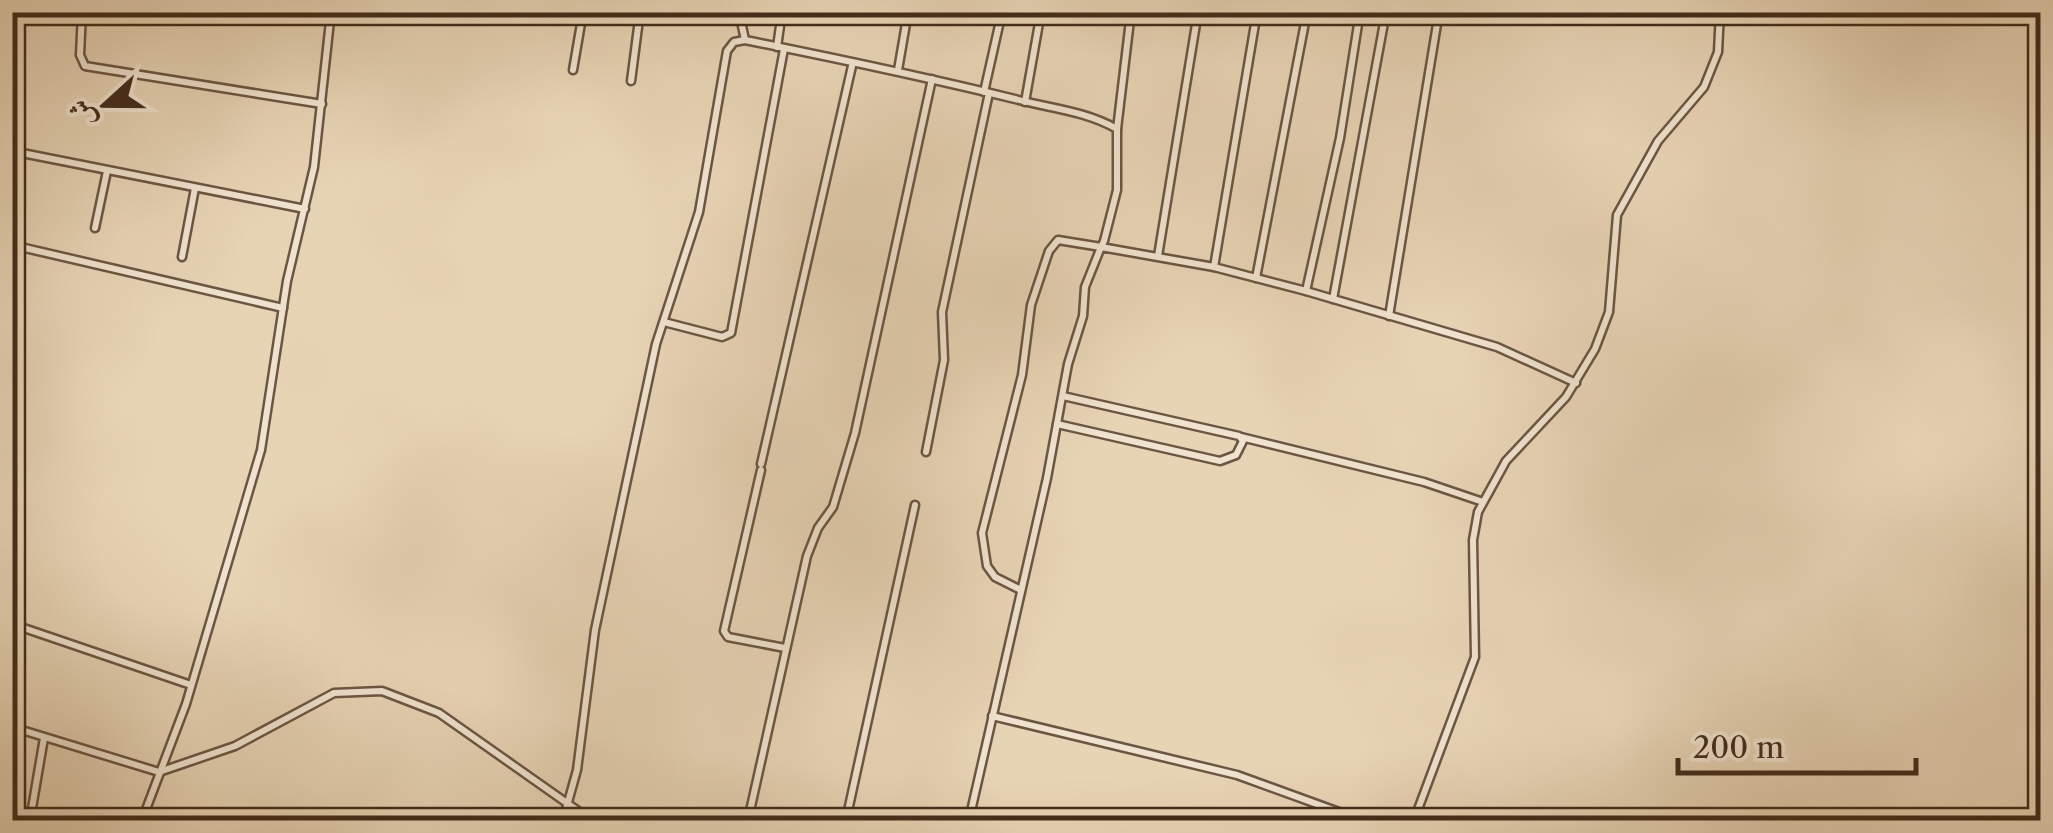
<svg xmlns="http://www.w3.org/2000/svg" width="2053" height="833" font-family="'Libre Caslon Text',Amiri,serif">
<rect width="100%" height="100%" fill="#e7d4b5"/>
<filter id="stains"><feTurbulence type="fractalNoise" baseFrequency=".002" numOctaves="4"/><feColorMatrix values="0 0 0 0 .2 0 0 0 0 .09 0 0 0 0 .02 0 0 0 .5 -.17"/></filter>
<radialGradient id="worn" r=".72"><stop offset=".6" stop-color="#630" stop-opacity="0"/><stop offset="1" stop-color="#630" stop-opacity=".3"/></radialGradient>
<g fill="none" stroke-linecap="round" stroke-linejoin="round">
<defs>
<g id="street">
<polyline points="82,12 80,55 85,66 322,104"/>
<polyline points="739,12 745,40"/>
<polyline points="777,47 782,12"/>
<polyline points="573,70 583,12"/>
<polyline points="898,70 908,12"/>
<polyline points="631,81 640,12"/>
<polyline points="984,92 1002,12"/>
<polyline points="1025,102 1041,12"/>
<polyline points="1117,129 1131,12"/>
<polyline points="12,151 305,209"/>
<polyline points="95,228 107,171"/>
<polyline points="12,245 283,308"/>
<polyline points="1158,256 1198,12"/>
<polyline points="182,257 195,188"/>
<polyline points="1214,267 1257,12"/>
<polyline points="1256,278 1307,12"/>
<polyline points="1306,291 1340,138 1360,12"/>
<polyline points="1333,299 1386,12"/>
<polyline points="1389,316 1439,12"/>
<polyline points="664,322 722,337 731,333 784,49"/>
<polyline points="1057,424 1220,461 1236,455 1243,441 1239,436 1063,396"/>
<polyline points="1241,437 1424,482 1483,502"/>
<polyline points="926,452 944,360 942,312 989,93"/>
<polyline points="761,464 852,66"/>
<polyline points="761,470 724,631 728,637 785,648"/>
<polyline points="12,624 191,685"/>
<polyline points="992,716 1237,775 1361,820"/>
<polyline points="12,727 159,772 235,746 334,693 382,691 439,713 591,820"/>
<polyline points="30,820 44,738"/>
<polyline points="142,820 186,704 261,450 287,281 314,167 331,12"/>
<path d="M563,820L577,770L595,630L656,344L699,212L727,51L734,42L745,40C835,58 925,77 1015,99C1049,108 1086,111 1117,129V190L1104,241L1101,247L1058,240L1049,251L1031,305L1022,375L982,533L987,566L995,577L1019,589"/>
<polyline points="748,820 807,556 818,528 833,507 855,433 932,79"/>
<polyline points="846,820 915,505"/>
<polyline points="969,820 1047,478 1068,364 1083,316 1085,287 1101,247 1214,267 1306,291 1497,347 1576,383"/>
<polyline points="1414,820 1475,657 1473,540 1478,512 1506,461 1566,397 1595,349 1609,312 1617,215 1658,141 1704,87 1718,52 1720,12"/>
</g>
</defs>
<use href="#street" stroke="#6c5642" stroke-width="11"/>
<use href="#street" stroke="#efe3cf" stroke-width="6"/>
</g>
<rect width="2053" height="833" fill="none" stroke="#e7d4b5" stroke-width="50"/>
<rect x="15" y="15" width="2023" height="803" fill="none" stroke="#432c1b" stroke-width="5"/>
<rect x="25" y="25" width="2003" height="783" fill="none" stroke="#432c1b" stroke-width="2.5"/>
<g transform="translate(105 105) rotate(249)" stroke="#efe3cf" stroke-width="8" paint-order="stroke">
<path d="M0-8L18 38L0 25L-18 38Z" fill="#432c1b"/>
<text y="-15" font-size="28" font-weight="bold" text-anchor="middle" fill="#432c1b">ش</text>
</g>
<path d="M1678 758v15h238v-15" fill="none" stroke="#432c1b" stroke-width="5"/>
<text x="1693" y="758" font-size="30" fill="#432c1b" stroke="#efe3cf" stroke-width="8" paint-order="stroke">200 m</text>
<rect width="100%" height="100%" filter="url(#stains)"/>
<rect width="100%" height="100%" fill="url(#worn)"/>
</svg>
